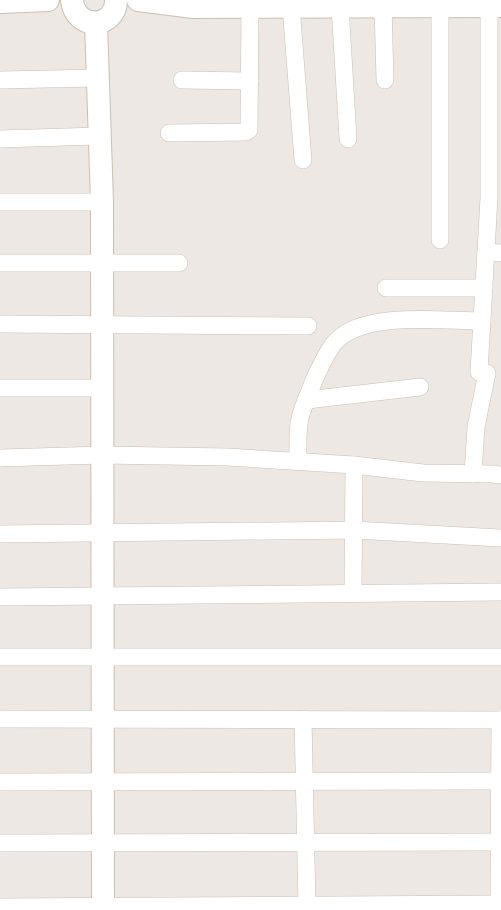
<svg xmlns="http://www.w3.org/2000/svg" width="501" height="910" font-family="'PT Sans',sans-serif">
<rect width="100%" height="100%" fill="#fcf6ea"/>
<rect fill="#ede8e3" x="0" y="0" width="501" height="910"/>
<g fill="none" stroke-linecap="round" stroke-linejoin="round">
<defs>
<g id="minor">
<polyline points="291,6 303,160"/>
<polyline points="340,6 348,139"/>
<polyline points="383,6 385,80"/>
<polyline points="440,6 440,240"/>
<polyline points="0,80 98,78"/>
<polyline points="182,80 250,81"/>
<polyline points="169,133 246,132 249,130 250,6"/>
<polyline points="0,139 99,136"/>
<polyline points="0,202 102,202"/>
<polyline points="486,252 501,253"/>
<polyline points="0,263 179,263"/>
<polyline points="386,288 484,288"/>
<polyline points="0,324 308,326"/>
<polyline points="0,388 102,388"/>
<polyline points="307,400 420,387"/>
<polyline points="0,458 102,455 228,457 354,465 423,473 493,474 501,475"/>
<path d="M298,460C298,446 297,431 300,418C303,405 310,392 314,380C319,370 328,348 337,340C366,311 442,321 482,321"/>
<polyline points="473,474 476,427 487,373 479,372 489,198 489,6"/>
<polyline points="0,534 354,530 500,538"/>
<polyline points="353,593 354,465"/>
<polyline points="0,597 501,592"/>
<polyline points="0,657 501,657"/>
<polyline points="0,719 501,720"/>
<polyline points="303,719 307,905"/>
<polyline points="0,782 501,781"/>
<polyline points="0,843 500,842"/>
<polyline points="499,904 500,720"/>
<polyline points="0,907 501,904"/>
</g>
<g id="tertiary">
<path d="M72,0C75,31 116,29 116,0"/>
<polyline points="138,0 194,7 501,6"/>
<polyline points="0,2 48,0"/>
<polyline points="96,23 102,202 103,910"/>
</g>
</defs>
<use href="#minor" stroke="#cebeb0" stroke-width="18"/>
<use href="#tertiary" stroke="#cebeb0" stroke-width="24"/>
<use href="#minor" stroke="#fff" stroke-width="17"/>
<use href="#tertiary" stroke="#fff" stroke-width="22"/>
</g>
</svg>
